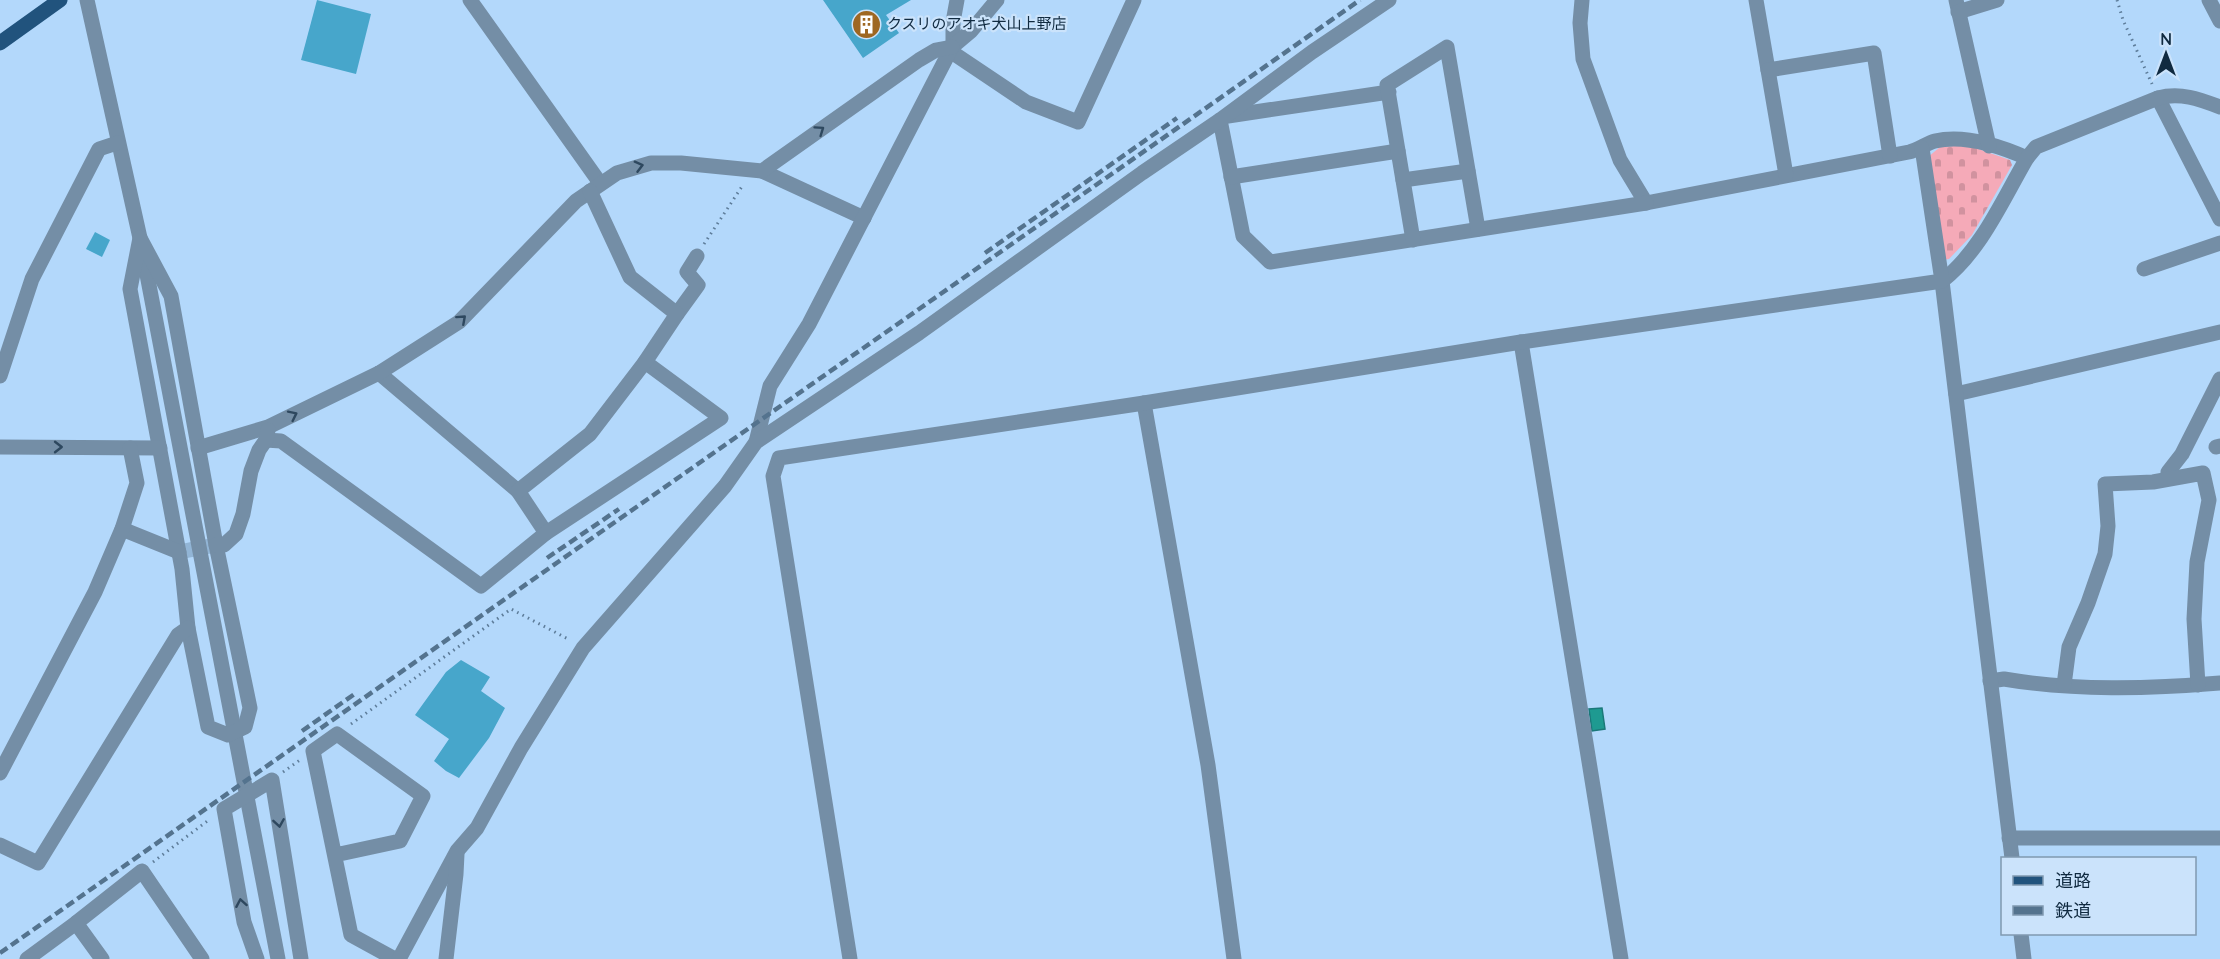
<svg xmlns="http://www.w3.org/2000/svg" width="2220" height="959" font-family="Quicksand,'Noto Sans JP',sans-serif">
<defs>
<pattern id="cemetery-stones" width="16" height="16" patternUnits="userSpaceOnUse" patternTransform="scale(1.5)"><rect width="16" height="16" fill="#f5aab8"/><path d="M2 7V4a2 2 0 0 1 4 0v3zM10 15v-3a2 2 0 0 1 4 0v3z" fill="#d1929f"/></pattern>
</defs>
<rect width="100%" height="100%" fill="#b3d8fb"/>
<polygon fill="url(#cemetery-stones)" points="1967,145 2010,160 2012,165 1972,235 1949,259 1943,260 1928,157 1940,147"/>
<polygon fill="#1e9a91" stroke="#1a7879" stroke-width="1.5" points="1602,708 1605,729 1592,731 1589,709"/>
<g fill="#47a6cb">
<polygon points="317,0 371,14 356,74 301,60"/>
<polygon points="823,0 911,0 886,15 899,33 863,58"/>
<polygon points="95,232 110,240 102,257 86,249"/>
<polygon points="461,660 490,677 481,691 505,708 489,738 459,778 446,771 434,761 449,739 415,715 446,672"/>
</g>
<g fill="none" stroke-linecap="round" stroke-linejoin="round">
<polyline stroke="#92b5d6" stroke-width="15" stroke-dasharray="15 8" stroke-linecap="butt" points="179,552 216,545"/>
<g stroke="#5d7c99" stroke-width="3" stroke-dasharray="1.5 4.5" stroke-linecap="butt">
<polyline points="2117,0 2123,20 2152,84"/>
<polyline points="704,244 743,185"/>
<polyline points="351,724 511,609 570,640"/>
<polyline points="283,772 300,760"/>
<polyline points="153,862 210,819"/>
</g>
<g stroke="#748ea6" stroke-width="15">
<polyline points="87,0 140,238 278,959"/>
<polyline points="470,0 600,183"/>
<polyline points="957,0 953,22 953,53 1026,102 1078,122 1134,0"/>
<path d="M1582,0L1580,23L1583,59L1620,160L1646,203L1909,152C1918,150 1927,143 1935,141C1965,134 2000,146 2027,158"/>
<polyline points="1756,0 1786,175"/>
<polyline points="1956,0 1989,146"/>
<polyline points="2209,0 2220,21"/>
<polyline points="1958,12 1997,0"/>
<polyline points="1768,70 1874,53 1890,156"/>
<polyline points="2158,98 2220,219"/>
<polyline points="1228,116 1389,92"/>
<polyline points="1220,120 1243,236 1270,262 1646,203"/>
<polyline points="762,171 864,218"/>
<polyline points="1231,177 1398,151"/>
<polyline points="1403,180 1468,171"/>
<polygon points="140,238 171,296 216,545 250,708 245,727 228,735 208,727 188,628 182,569 130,289"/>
<polyline points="1413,240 1387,85 1447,47 1478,229"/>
<polyline points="2144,269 2220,243"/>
<polyline points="677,314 698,285 687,272 697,256"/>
<polyline points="1521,342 1621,959"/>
<polyline points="379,373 518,491 546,533"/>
<polyline points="0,376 32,279 99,149 117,143"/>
<polyline points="1956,394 2220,332"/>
<polyline points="1144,403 1208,765 1234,959"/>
<polyline points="266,440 281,441 481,586 546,533 721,418 645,362"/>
<polyline points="756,442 770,386 809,324 952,47 971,31 997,0"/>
<polyline points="0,447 160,448"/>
<polyline points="2216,447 2220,446"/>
<polyline points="198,448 268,427 379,373 459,322 576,201 617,173 651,163 681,163 762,171 919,60 936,50 952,47"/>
<polyline points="2168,478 2168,472 2182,454 2220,379"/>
<polyline points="518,491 590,434 645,362 677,314 630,277 590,191"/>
<polyline points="122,529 179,552"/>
<polyline points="216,545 224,545 236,534 243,514 251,471 259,450 266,440 268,430"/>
<path d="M1990,681L2004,679C2075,691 2148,689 2220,683"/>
<polyline points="2064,685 2069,647 2088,603 2105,554 2108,526 2105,484 2153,482 2203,473 2209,500 2197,562 2194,619 2198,685"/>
<polyline points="0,773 95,592 122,529 137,483 130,448"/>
<polyline points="2009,838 2220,838"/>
<polyline points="0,845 38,863 178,635 188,628"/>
<polyline points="335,855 400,841 423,796 337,734 313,751 351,935 395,959"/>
<path d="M2012,858L1942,281C1981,251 2003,199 2027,158L2036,147L2158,98C2180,92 2199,99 2220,107"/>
<polyline points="76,923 102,959"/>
<polyline points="2021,934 2024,959"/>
<polyline points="27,959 76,923 142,871 202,959"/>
<polyline points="257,959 244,922 224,809 272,780 301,959"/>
<polyline points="399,959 457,851 477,828 521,748 583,648 725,486 756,442 919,333 1142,173 1220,120 1312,52 1389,0"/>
<polyline points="446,959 456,874 457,854"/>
<polyline points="850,959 773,476 779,458 1144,403 1521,342 1942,281 1922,148"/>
</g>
<polyline stroke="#21537d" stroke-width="15" points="0,43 60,0"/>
<g stroke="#54738e" stroke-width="4.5" stroke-dasharray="9 4.5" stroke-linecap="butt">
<polyline points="985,253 1177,118"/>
<polyline points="547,558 619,509"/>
<polyline points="302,731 356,693"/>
<polyline points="0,953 1360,0"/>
</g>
</g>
<defs><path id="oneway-chevron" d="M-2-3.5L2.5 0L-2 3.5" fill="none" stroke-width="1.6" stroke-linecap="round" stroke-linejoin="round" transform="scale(1.5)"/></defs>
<g stroke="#2e485f">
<use href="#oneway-chevron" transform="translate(820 130) rotate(-35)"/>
<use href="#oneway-chevron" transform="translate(639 166) rotate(-15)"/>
<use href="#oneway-chevron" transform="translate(462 319) rotate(-42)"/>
<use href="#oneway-chevron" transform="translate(293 415) rotate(-26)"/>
<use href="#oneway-chevron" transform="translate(58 447)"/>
<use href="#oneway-chevron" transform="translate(279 823) rotate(81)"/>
<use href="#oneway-chevron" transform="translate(241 903) rotate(-100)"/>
</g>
<defs>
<symbol id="building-disc" viewBox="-11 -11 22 22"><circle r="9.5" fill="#9e6722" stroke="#cbe3fb"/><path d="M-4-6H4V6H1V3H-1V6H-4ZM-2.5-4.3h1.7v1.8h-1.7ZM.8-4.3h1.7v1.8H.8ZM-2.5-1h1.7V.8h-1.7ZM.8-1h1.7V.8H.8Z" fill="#fff"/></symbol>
</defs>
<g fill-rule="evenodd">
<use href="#building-disc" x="850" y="8" width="33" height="33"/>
</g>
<g text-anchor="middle" stroke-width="4.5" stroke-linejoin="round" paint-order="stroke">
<g font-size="15" fill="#102a40" stroke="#cbe3fb" text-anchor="start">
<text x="887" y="29">クスリのアオキ犬山上野店</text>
</g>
</g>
<rect x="2001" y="857" width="195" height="78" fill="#cbe3fb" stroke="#8099b0" stroke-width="1.5"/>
<rect x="2013" y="876" width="30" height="9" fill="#21537d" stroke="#8099b0" stroke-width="1.5"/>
<text x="2055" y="887" font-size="18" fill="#102a40">道路</text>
<rect x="2013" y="906" width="30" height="9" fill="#54738e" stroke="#8099b0" stroke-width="1.5"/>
<text x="2055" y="917" font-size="18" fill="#102a40">鉄道</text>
<g transform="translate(2166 54)" stroke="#cbe3fb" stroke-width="4.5" paint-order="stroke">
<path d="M0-4.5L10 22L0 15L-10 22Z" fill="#102a40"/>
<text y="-9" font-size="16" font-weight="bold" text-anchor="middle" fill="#102a40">N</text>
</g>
</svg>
